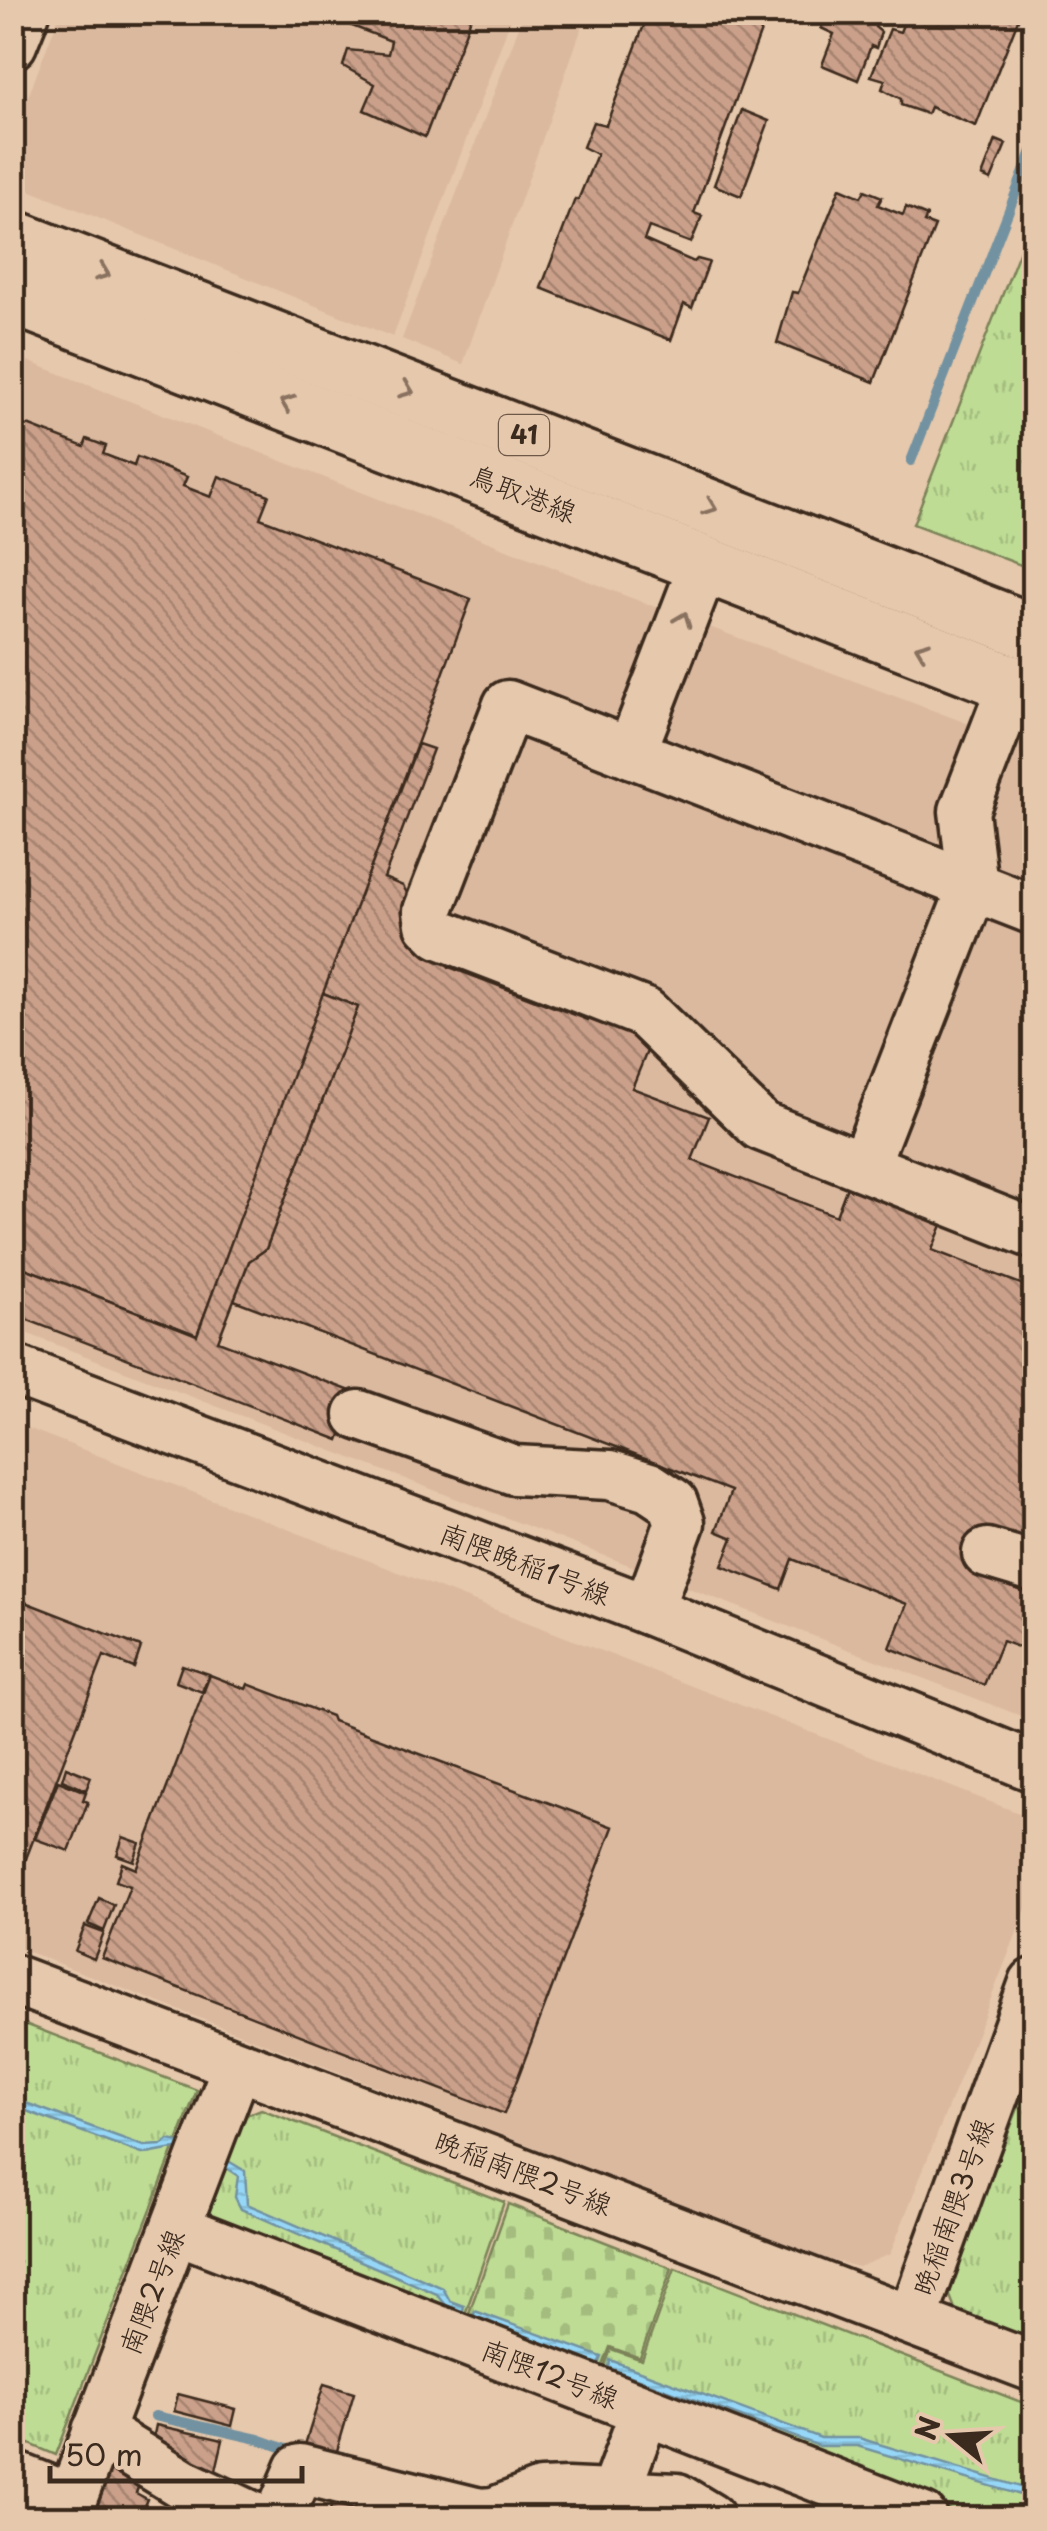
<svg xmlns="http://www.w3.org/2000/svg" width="1047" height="2531" font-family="'Playpen Sans','Klee One',sans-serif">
<defs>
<pattern id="grass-tufts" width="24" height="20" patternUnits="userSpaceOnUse" patternTransform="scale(2.5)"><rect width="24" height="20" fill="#bedc94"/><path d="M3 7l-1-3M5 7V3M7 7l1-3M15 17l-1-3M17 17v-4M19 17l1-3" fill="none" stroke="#a4bd7f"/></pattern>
<pattern id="cemetery-stones" width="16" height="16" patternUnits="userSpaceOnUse" patternTransform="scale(2.5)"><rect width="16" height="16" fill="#bedc94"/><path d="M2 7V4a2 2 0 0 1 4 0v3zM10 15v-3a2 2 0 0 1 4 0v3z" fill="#a4bd7f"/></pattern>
<pattern id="water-rules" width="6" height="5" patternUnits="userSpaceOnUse" patternTransform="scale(2.5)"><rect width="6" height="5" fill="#96d7f8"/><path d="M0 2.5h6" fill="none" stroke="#82b9d4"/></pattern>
<pattern id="building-back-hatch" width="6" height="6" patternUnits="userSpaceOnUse" patternTransform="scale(2.5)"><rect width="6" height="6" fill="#cba08a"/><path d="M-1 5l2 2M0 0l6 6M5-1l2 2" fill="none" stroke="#a68370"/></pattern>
</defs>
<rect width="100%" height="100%" fill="#e6c8ac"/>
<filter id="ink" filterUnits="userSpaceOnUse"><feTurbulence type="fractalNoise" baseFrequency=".01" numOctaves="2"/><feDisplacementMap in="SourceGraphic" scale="20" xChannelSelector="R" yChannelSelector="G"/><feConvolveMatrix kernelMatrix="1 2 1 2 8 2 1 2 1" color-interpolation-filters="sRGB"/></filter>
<g filter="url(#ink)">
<g fill="#dbb99f">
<polygon points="60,13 513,13 393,337 24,188 13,153 12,139"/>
<polygon points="524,13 587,13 463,364 402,339"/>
<polygon points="12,355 626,596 1034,748 1034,1721 13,1328"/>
<polygon points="12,1422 1034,1819 1034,1889 890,2254 859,2267 815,2256 13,1946"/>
</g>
<g fill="url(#grass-tufts)" stroke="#7c8359" stroke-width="2.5">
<polygon points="1034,214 1034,570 913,524"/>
<polygon points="12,2019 197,2090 56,2455 13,2437"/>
<polygon points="1034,2068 1034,2343 957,2314 947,2288"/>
<polygon points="261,2109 504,2202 462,2323 214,2228 204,2202 234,2120"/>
<polygon points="675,2268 1034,2407 1034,2518 972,2518 601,2377 611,2349 642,2360"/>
</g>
<polygon fill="url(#cemetery-stones)" stroke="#7c8359" stroke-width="2.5" points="508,2204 672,2268 640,2358 610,2347 599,2376 465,2324"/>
<g fill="url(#water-rules)" stroke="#7292a1" stroke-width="2.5">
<path d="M12,2098L144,2146L162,2145L169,2140L188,2144L186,2151C170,2146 159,2154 142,2154L13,2106Z"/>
<polygon points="225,2159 245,2171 247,2204 443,2288 450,2301 464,2306 462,2314 446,2305 437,2294 241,2209 235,2197 238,2176 223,2166"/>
<polygon points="475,2311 602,2357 599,2365 473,2318"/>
<polygon points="610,2360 821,2438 859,2438 1034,2491 1034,2499 857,2446 819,2446 609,2368"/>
</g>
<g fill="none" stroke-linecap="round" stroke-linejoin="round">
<g stroke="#7292a1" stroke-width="10">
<polyline points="911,461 1034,146"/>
<polyline points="155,2416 258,2439 298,2453"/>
</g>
</g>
<g fill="url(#building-back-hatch)" stroke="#3b2a1e" stroke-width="2.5">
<polygon points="316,12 473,12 425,137 364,110 375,84 343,66 348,50 388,54 391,41"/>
<polygon points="649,12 768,12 694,213 702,216 691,243 649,227 644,240 694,262 697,259 709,262 692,308 684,304 671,340 541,288 575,199 578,200 597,154 583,147 593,122 606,125"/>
<polygon points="827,12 884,12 880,13 875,27 881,32 876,48 871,46 858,80 822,65 834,34 821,28"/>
<polygon points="908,12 1021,12 976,126 930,107 927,114 901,105 901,99 882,89 885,80 871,76 890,29 900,32"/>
<polygon points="742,110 769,121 741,196 714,185"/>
<polygon points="996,140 1006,144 991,180 982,176"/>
<polygon points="840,188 861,197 865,190 882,197 878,205 903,215 906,207 927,216 924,222 935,226 874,382 777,343 792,292 798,293"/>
<polygon points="12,419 84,447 87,439 106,446 103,454 134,466 137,457 187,477 183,486 211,497 219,476 269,495 260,518 471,599 197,1335 12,1263"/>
<polygon points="418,744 433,749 384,878 403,886 449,967 588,1020 592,1010 654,1034 632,1088 709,1117 692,1160 836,1216 848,1184 944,1220 932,1250 1034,1289 1034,1618 1023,1649 1002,1641 984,1685 890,1648 907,1604 792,1559 781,1589 722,1566 733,1538 716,1531 731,1491 234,1300 249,1261 266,1249 358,1007 323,993"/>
<polygon points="323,993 358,1007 266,1249 249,1261 218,1341 356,1393 339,1440 12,1314 12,1263 197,1335"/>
<polygon points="12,1597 141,1647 134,1668 104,1656 12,1895"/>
<polygon points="182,1665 209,1674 202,1692 176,1682"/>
<polygon points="210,1675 246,1689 248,1684 331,1716 333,1721 613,1827 504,2114 102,1958 130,1886 116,1881 122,1863 136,1869"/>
<polygon points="66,1767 91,1777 86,1790 62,1780"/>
<polygon points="58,1781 86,1792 83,1800 88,1802 69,1851 35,1839"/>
<polygon points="123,1837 140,1843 134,1861 117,1855"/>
<polygon points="99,1898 114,1905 104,1931 88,1924"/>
<polygon points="85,1926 104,1933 94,1959 75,1951"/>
<polygon points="324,2384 354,2393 336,2454 331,2451 330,2456 304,2448"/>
<polygon points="178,2394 236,2409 232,2426 174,2411"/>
<polygon points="156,2425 223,2440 213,2483 189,2477 193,2461 151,2449"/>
<polygon points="109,2457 144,2472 136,2493 147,2499 139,2518 82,2518"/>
<polygon points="336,2488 407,2518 328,2518"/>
</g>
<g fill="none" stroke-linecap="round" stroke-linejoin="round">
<defs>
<g id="minor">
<polyline points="12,44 25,12"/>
<polyline points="631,753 704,564"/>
<polyline points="1034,910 508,705 428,911 430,924 440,934 645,1013 761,1126 1034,1234"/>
<polyline points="864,1166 973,886 964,811 1013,684"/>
<polyline points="12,1369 648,1610 1034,1767"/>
<polyline points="359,1415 514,1470 610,1475 649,1487 673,1503 680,1523 648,1610"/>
<polyline points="987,1553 1034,1567"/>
<polyline points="12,1979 1034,2367"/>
<polyline points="177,2229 923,2518"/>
<polyline points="913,2318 1034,1983"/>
<polyline points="97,2431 181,2483 256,2518"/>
<polyline points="12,2475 72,2499"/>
<polyline points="614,2495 645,2411"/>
<polyline points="72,2518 72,2499 237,2066"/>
<polyline points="279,2518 300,2469 480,2513 494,2512 540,2494 567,2493 677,2498 710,2518"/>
</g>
<g id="major">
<polyline points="12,238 1034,633"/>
<polyline points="12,296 1034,692"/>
</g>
</defs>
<use href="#minor" stroke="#3b2a1e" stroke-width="55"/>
<use href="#major" stroke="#3b2a1e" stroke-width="62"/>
<use href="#minor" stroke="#e6c8ac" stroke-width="48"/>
<use href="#major" stroke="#e6c8ac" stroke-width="55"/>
</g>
<defs><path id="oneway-chevron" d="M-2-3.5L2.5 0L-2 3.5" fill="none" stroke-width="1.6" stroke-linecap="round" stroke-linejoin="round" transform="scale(2.5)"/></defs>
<g stroke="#88715e">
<use href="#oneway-chevron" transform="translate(103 273) rotate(21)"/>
<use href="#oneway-chevron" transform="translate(407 390) rotate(21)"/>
<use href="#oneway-chevron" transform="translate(287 403) rotate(-159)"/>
<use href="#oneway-chevron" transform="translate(710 507) rotate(21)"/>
<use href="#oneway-chevron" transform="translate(683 619) rotate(-69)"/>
<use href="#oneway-chevron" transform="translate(922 649) rotate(-159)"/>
</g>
</g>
<g text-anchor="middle" stroke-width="8" stroke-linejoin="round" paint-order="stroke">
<rect fill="#e6c8ac" stroke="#6e5949" stroke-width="2.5" x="499" y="415" width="50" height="40" rx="8"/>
<g font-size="25" font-weight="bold" fill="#3b2a1e">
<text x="524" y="444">41</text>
</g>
<g font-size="28" fill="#3b2a1e" stroke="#e6c8ac">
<text transform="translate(523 494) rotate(21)" y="10">鳥取港線</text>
<text transform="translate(525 1564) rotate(21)" y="10">南隈晩稲1号線</text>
<text transform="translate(523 2173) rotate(21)" y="10">晩稲南隈2号線</text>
<text transform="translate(953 2207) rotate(-70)" y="10">晩稲南隈3号線</text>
<text transform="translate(152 2292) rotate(-69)" y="10">南隈2号線</text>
<text transform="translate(550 2374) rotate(21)" y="10">南隈12号線</text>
</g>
</g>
<rect width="1047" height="2531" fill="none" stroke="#e6c8ac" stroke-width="50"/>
<rect x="25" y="25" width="997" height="2481" fill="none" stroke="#3b2a1e" stroke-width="4" filter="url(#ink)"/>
<g transform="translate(952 2436) rotate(288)" stroke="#e6c8ac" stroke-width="8" paint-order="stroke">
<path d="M0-8L18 38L0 25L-18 38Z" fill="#3b2a1e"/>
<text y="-15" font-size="28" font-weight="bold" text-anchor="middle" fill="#3b2a1e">N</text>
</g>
<path d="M50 2466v15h252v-15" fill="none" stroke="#3b2a1e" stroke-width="5"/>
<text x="65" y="2466" font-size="30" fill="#3b2a1e" stroke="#e6c8ac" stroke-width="8" paint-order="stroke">50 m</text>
</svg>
